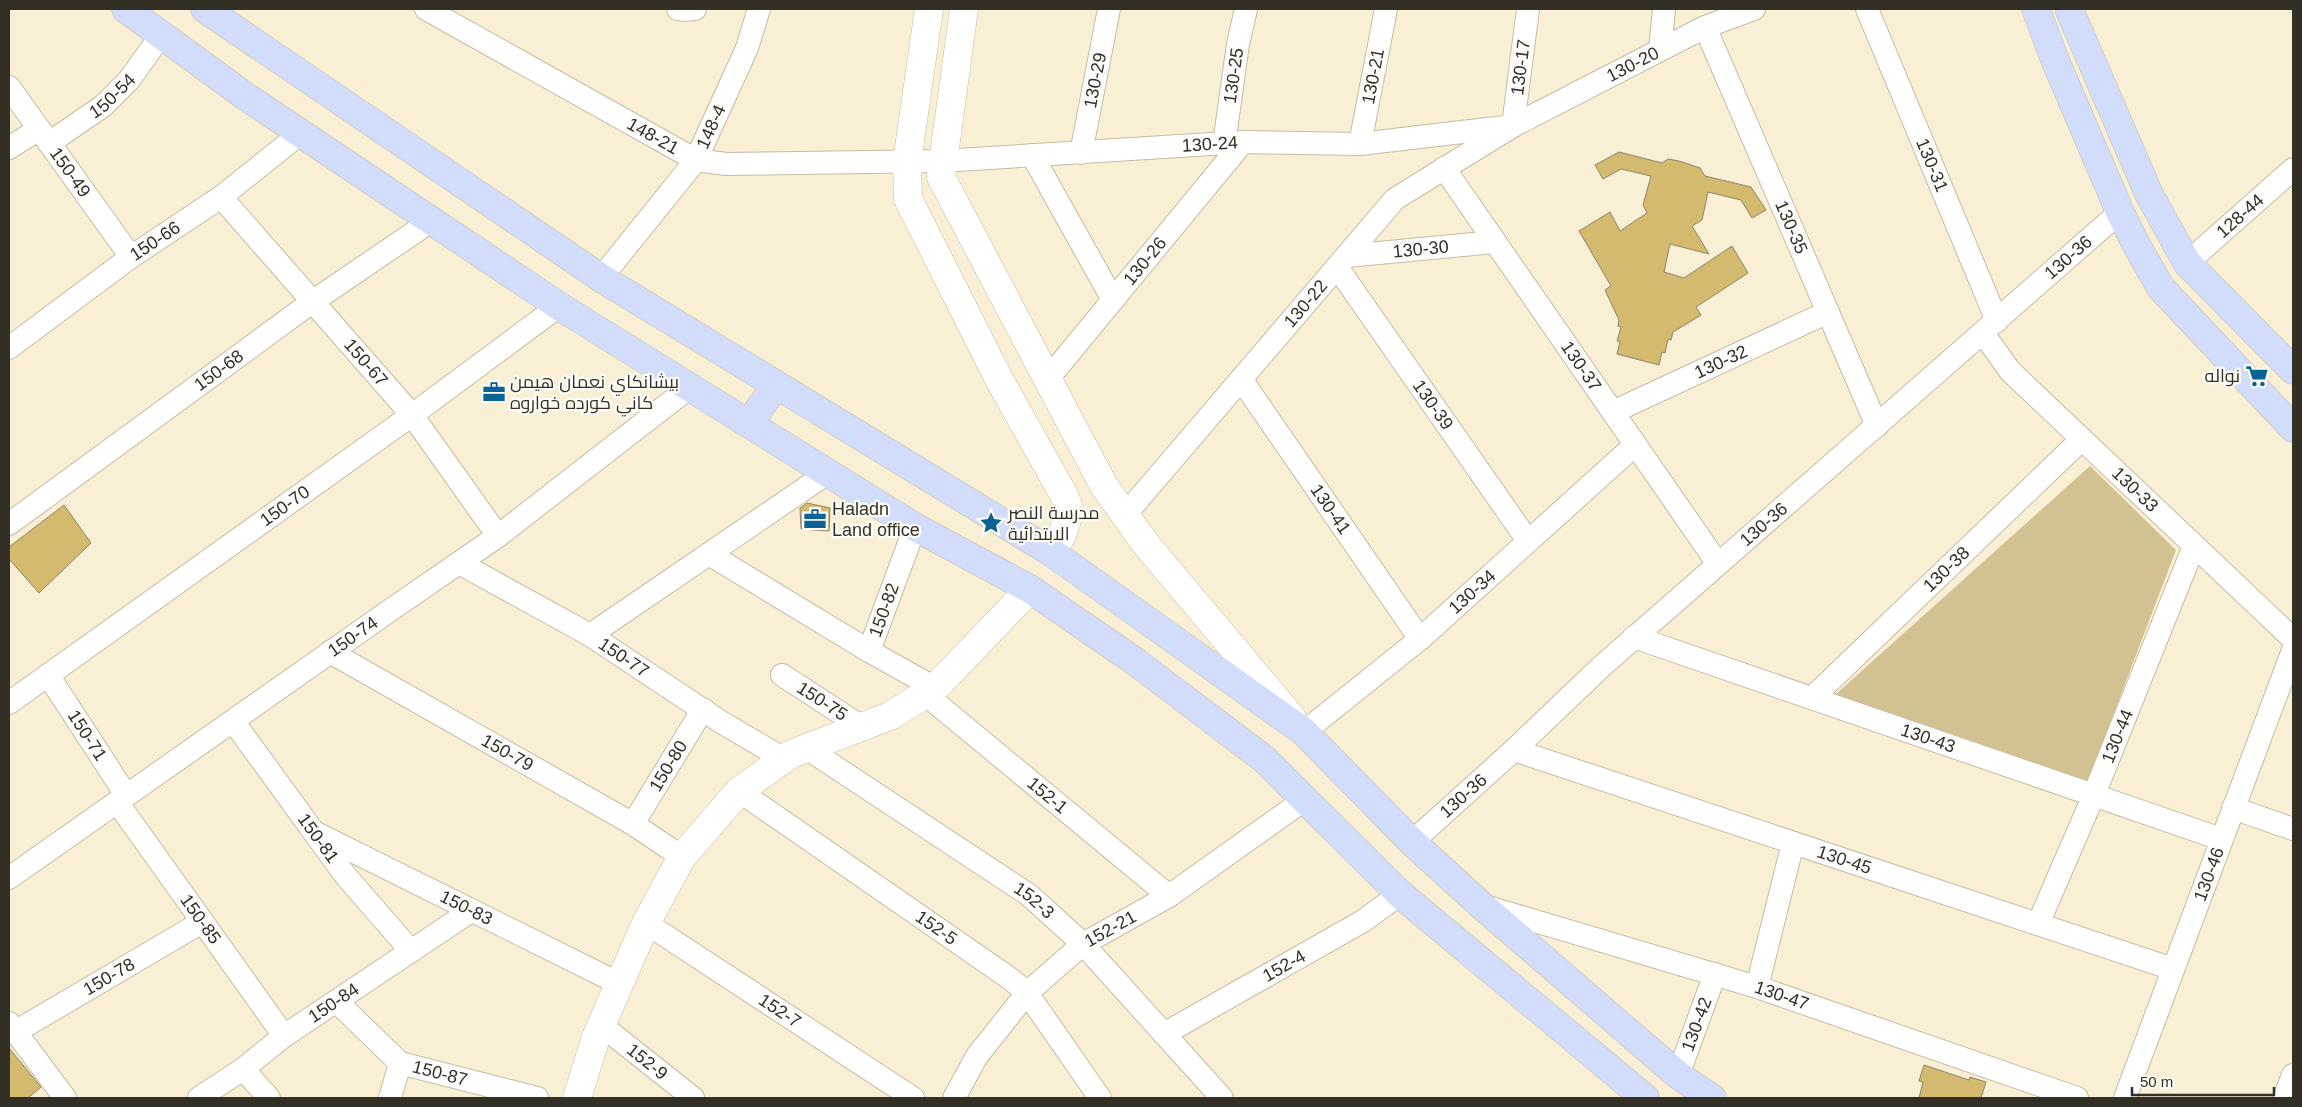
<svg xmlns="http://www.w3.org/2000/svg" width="2302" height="1107" font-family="Helvetica,Cairo,sans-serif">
<rect width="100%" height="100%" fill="#f9efd5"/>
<polygon fill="#d2c191" points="2090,466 2176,550 2088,781 1836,694"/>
<g fill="#d4ba6f" stroke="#8d856c">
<polygon points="1619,152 1662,163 1668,159 1679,161 1700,168 1705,176 1751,187 1766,210 1752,218 1741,200 1708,192 1702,220 1692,226 1709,254 1670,244 1664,272 1684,278 1732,246 1748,273 1696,307 1701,315 1673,332 1671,340 1668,339 1665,353 1662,352 1659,365 1617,354 1620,341 1617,341 1621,327 1618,326 1619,320 1605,290 1611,286 1579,231 1610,212 1620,231 1647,213 1643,205 1651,176 1621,169 1603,179 1595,165"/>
<polygon points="807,503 830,508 829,531 801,529 800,508"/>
<polygon points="64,505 91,543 39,593 9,559 9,547"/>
<polygon points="9,1048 41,1087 28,1098 9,1098"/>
<polygon points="1924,1065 1969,1080 1970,1077 1986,1082 1981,1098 1919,1098 1923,1082 1919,1081"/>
</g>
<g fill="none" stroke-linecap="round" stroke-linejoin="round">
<defs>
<g id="minor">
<path id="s1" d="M426,9L696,160L726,164L942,161L1243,142L1360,144L1513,126"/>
<polyline points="678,9 684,10 695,9"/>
<path id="s2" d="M1867,9L1997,321"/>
<path id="s3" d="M1705,27L1877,426"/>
<polyline points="1660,50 1664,9"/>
<path id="s4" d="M9,87L131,257"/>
<path id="s5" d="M1513,126L1528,9"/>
<path id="s6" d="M49,143L103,106L129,80L162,34"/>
<path id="s7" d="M1224,144L1238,44L1246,9"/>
<path id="s8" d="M1360,144L1386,9"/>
<polyline points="9,148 39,129"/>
<path id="s9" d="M1081,153L1109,9"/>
<polyline points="1032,155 1113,300"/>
<path id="s10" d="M1444,168L1718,564"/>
<path id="s11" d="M221,197L412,415L498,536"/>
<path id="s12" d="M1347,256L1495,242"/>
<path id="s13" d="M2187,263L2293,169"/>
<path id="s14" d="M1337,267L1528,541"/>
<path id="s15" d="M601,278L696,160L747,48L759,9"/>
<path id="s16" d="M1983,333L2010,371L2293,639"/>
<path id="s17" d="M9,348L131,257L221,197L301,133"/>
<path id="s18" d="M1241,379L1420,639"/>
<path id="s19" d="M1047,380L1243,142"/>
<path id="s20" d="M1613,412L1828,312"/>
<path id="s21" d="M1125,515L1395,199L1513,126L1705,27L1754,9"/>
<path id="s22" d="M9,524L312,302L431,221"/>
<polyline points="915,527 869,651 935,688"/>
<polyline points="709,554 869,651"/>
<path id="s23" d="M459,563L590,635L721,722L784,759"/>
<polyline points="590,635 829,472"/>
<path id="s24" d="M1634,637L2221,839"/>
<path id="s25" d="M330,652L633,824L682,857"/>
<path id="s26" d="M48,675L126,795"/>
<path id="s27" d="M782,675L862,727"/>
<path id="s28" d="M925,694L1169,896"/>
<path id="s29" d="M1812,698L2082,439"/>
<path id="s30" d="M9,703L412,415L559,306"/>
<path id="s31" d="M233,721L345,875L411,951"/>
<path id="s32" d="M1304,732L1420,639L1635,445"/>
<path id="s33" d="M808,749L1029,895L1083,944L1222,1098"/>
<path id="s34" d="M1514,750L2173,969"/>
<path id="s35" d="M739,791L1012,980L1027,993L1100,1098"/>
<path id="s36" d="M117,802L284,1036"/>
<polyline points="2233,808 2293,829"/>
<path id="s37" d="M633,824L703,709"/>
<path id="s38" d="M314,832L618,983"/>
<path id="s39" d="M1412,842L1514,750L1602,666L2120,212"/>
<path id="s40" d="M9,878L392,609L498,536L690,387"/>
<path id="s41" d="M1481,905L1757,987L2077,1098"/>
<path id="s42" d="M646,923L913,1098"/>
<path id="s43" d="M2038,924L2093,797L2194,546"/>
<polyline points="1757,987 1793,843"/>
<path id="s44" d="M337,1002L400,1063L537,1098"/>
<polyline points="9,1023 65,1098"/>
<path id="s45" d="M601,1025L693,1098"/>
<path id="s46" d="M15,1032L202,922"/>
<path id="s47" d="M1164,1034L1363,921L1400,894"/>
<polyline points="243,1069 269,1098"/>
<path id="s48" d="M1678,1075L1715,974"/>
<path id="s49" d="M199,1098L243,1069L284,1036L471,911"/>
<polyline points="390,1098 400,1063"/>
<path id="s50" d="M954,1098L977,1056L1027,993L1083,944L1169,896L1304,800"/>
<path id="s51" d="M2125,1098L2293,650"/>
<polyline points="2284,1098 2293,1075"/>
</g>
<g id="tertiary">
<polyline points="929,9 907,162 908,199 1000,381 1064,495 1070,511 1062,535 1051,552"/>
<polyline points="964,9 941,177 1104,486 1145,543 1292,718"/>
<polyline points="577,1098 596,1037 646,923 682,857 739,791 791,754 890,716 935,688 1030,589"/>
</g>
<g id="secondary">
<polyline points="126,9 245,96 559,306 915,527 1030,589 1136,662 1264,759 1400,894 1645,1098"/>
<polyline points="205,9 601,278 1051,552 1304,732 1412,842 1481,905 1678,1075 1712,1098"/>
<polyline points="2036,9 2055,60 2120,212 2138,248 2161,288 2293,428"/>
<polyline points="2069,9 2149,194 2187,263 2293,370"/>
<polyline points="749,423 776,385"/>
</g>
</defs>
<use href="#minor" stroke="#c5bca2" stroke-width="24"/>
<use href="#tertiary" stroke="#c5bca2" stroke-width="29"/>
<use href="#secondary" stroke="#c5bca2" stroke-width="29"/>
<use href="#minor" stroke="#fff" stroke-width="22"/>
<use href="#tertiary" stroke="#fff" stroke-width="28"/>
<use href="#secondary" stroke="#d2ddfc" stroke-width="28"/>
</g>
<defs>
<symbol id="supermarket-bare" viewBox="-9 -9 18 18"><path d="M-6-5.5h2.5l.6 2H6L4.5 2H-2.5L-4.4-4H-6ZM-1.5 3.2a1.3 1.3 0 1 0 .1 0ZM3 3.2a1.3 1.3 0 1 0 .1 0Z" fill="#0b6394" stroke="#fffdf8" stroke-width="2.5" paint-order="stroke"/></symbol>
<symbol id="office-bare" viewBox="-9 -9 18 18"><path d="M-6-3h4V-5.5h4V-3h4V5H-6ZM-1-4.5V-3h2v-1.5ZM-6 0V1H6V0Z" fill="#0b6394" stroke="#fffdf8" stroke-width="2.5" paint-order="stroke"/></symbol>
<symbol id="sight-bare" viewBox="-9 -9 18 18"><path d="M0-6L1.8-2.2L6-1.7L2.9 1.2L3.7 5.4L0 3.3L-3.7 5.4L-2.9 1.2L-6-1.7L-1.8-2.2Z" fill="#0b6394" stroke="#fffdf8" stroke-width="2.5" paint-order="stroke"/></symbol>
</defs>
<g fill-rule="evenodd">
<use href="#supermarket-bare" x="2241" y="360" width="32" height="32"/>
<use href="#office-bare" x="478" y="376" width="32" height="32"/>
<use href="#office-bare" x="799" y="503" width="32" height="32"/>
<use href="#sight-bare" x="975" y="507" width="32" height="32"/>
</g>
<g text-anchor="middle" stroke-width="4.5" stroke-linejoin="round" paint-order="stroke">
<g font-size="18" fill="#332f25" stroke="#fffdf8">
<text dy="6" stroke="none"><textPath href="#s21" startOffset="689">130-20</textPath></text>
<text dy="6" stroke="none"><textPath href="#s5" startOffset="59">130-17</textPath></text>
<text dy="6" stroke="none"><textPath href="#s7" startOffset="69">130-25</textPath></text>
<text dy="6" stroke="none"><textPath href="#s8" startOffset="69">130-21</textPath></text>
<text dy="6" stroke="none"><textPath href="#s9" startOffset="74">130-29</textPath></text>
<text dy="6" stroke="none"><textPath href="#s6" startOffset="79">150-54</textPath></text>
<text dy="6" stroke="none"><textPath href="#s15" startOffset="188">148-4</textPath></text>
<text dy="6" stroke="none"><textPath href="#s1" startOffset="260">148-21</textPath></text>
<text dy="6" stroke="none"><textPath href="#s1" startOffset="824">130-24</textPath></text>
<text dy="6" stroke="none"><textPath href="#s2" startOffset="169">130-31</textPath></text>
<text dy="6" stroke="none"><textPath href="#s4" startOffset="105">150-49</textPath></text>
<text dy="6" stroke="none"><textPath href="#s13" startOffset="71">128-44</textPath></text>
<text dy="6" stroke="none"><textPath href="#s3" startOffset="218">130-35</textPath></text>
<text dy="6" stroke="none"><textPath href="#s17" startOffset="181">150-66</textPath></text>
<text dy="6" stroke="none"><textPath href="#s12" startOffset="74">130-30</textPath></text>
<text dy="6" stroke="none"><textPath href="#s39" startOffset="879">130-36</textPath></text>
<text dy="6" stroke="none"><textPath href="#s19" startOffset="154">130-26</textPath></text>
<text dy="6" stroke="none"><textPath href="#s21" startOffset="278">130-22</textPath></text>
<text dy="6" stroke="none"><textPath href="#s11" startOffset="220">150-67</textPath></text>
<text dy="6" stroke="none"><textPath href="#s20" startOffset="119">130-32</textPath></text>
<text dy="6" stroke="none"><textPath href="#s10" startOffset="241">130-37</textPath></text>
<text dy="6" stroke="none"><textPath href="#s22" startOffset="260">150-68</textPath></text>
<text dy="6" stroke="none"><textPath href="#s14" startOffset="168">130-39</textPath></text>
<text dy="6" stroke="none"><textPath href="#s16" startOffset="219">130-33</textPath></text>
<text dy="6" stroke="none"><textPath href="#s30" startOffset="339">150-70</textPath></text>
<text dy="6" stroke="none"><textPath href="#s18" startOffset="158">130-41</textPath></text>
<text dy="6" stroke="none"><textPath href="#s39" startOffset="474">130-36</textPath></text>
<text dy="6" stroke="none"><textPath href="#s29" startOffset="186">130-38</textPath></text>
<text dy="6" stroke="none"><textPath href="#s32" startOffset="219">130-34</textPath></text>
<text transform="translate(884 610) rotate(-70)" y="6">150-82</text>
<text dy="6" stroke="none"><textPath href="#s40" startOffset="420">150-74</textPath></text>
<text dy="6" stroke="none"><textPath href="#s23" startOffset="190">150-77</textPath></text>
<text dy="6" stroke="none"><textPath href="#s27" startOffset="48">150-75</textPath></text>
<text dy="6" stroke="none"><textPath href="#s26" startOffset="72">150-71</textPath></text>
<text dy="6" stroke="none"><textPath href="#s43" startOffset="204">130-44</textPath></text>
<text dy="6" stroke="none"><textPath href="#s24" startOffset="311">130-43</textPath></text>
<text dy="6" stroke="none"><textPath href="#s25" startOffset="204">150-79</textPath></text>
<text dy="6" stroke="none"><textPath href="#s37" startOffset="68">150-80</textPath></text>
<text dy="6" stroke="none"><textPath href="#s28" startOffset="159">152-1</textPath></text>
<text dy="6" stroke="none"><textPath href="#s39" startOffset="69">130-36</textPath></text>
<text dy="6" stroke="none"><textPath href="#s31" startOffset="145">150-81</textPath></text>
<text dy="6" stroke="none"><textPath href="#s34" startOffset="348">130-45</textPath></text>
<text dy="6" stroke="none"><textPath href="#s51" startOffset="239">130-46</textPath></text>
<text dy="6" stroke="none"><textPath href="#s33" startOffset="272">152-3</textPath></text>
<text dy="6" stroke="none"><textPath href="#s38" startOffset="170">150-83</textPath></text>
<text dy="6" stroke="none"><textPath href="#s36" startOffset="144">150-85</textPath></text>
<text dy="6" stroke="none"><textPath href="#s35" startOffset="240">152-5</textPath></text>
<text dy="6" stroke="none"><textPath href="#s50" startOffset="234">152-21</textPath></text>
<text dy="6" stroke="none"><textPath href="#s47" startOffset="138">152-4</textPath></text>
<text dy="6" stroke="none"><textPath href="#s46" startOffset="109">150-78</textPath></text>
<text dy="6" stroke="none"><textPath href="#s41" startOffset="314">130-47</textPath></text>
<text dy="6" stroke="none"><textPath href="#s49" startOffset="165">150-84</textPath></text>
<text dy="6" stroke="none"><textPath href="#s42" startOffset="160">152-7</textPath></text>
<text dy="6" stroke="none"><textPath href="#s48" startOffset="54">130-42</textPath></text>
<text dy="6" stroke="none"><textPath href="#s45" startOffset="59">152-9</textPath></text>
<text dy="6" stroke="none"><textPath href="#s44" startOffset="129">150-87</textPath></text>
</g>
<g font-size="18" fill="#332f25" stroke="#fffdf8" text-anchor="start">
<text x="2240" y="382" text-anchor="end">نواله</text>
<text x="510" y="388">بيشانكاي نعمان هيمن<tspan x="510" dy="21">كاني كورده خواروه</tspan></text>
<text x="832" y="515">Haladn<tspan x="832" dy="21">Land office</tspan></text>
<text x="1008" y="519">مدرسة النصر<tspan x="1008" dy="21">الابتدائية</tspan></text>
</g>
</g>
<rect width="2302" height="1107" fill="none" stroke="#332f25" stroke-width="20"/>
<path d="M2132 1087v8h142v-8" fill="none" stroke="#332f25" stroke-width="2.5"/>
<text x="2140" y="1087" font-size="15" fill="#332f25" stroke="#fffdf8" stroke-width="4" paint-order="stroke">50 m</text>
</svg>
